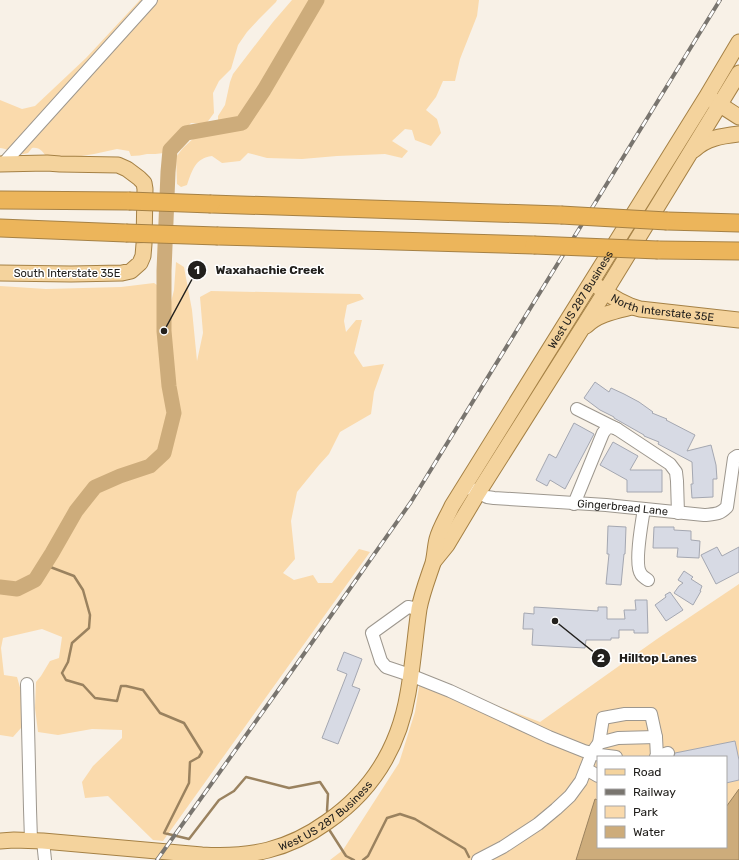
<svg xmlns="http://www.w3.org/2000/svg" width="739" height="860" font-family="Rubik,sans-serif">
<rect width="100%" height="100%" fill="#f8f1e7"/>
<g fill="#fadaac" fill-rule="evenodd">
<path d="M140,0H277L276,2L259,19L247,32L238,45L231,69L219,81L213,93L214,113L206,124L191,123L180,134L169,142L164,153C158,154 153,154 147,154C142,155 137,156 131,156L129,151L117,149L94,154L75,157L47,158C43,152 40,147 32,148L28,153C24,154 19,155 15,154C9,152 6,148 0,148V100L22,109L35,106L86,58Z"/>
<path d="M292,0H479L477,16L460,59L455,81H443L436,97L426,110L437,119L441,133L431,146L415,140L412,130L405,129L392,141L408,151L402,158L385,154L337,156L302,159L267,158L248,153L240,161L222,163L212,156C195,158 192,171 187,185L181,187L177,184L176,157L183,148L196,136L206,132L218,133V116L225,105L230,82L233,74L273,22Z"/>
<polygon points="176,262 184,267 192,310 197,361 203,333 200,297 211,291 360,294 364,299 347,305 344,321 346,332 356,320 362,320 354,353 363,367 384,364 374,392 371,414 340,432 329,454 319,465 297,492 291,521 295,559 283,573 294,580 313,575 318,583 332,583 359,549 370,552 163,841 153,840 108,796 85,798 82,782 93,766 122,738 122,730 92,729 58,735 38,732 35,708 36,682 41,676 50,661 59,658 62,637 42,629 3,638 1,648 4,675 17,677 23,698 21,728 13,737 0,735 0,286 46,289 121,287 154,283 160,287 159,350 167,375 170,343 168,314 174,290"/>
<path d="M739,584V860H330L343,850L399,763L415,712L421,674L480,699L540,722L657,639ZM598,757H726V847H598Z"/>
</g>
<polygon fill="#cdac7b" stroke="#9a825f" points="739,789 739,860 576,860 595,799 598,800 598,847 726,847 726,807"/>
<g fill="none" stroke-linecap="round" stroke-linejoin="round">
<g stroke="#9a825f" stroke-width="2.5">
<polyline points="45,565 74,576 83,590 90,615 89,628 72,643 68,662 62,673 66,680 83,685 95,698 117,701 121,686 126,686 143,690 160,713 184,723 202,752 199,757 190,762 189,783 164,833 189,839 219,800 234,791 246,777 289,788 320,782 328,794 327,811"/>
<polyline points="330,831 346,856 354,860"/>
<polyline points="363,860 368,856 387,818 400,814 415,819 465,849 469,857"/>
</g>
<polyline stroke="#cdac7b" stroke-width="15" points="0,587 17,589 35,580 52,553 76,511 95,487 120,476 150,466 164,453 174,413 169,386 164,331 164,271 168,172 170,150 186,133 242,123 264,90 317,0"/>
</g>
<g fill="#d7dae4" stroke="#a4a7b1">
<polygon points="595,382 609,392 611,388 624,394 639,402 653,412 652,413 667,419 666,420 695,435 687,451 711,445 716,465 717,479 713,479 713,497 692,498 691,484 693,484 692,462 658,444 659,442 644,436 644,435 614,418 614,417 600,410 584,398"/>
<polygon points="574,423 594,434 565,489 550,480 547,486 536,480 549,454 556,458"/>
<polygon points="613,442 638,456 630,470 662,470 662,492 627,492 627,480 600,465"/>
<polygon points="608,526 626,527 625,554 624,554 621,585 606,584 609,554 607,554"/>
<polygon points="654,527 674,527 674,530 691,531 691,540 700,541 699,558 677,557 678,548 653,548"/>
<polygon points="717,547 722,556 739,547 739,572 716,584 701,555"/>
<polygon points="684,571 693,577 691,579 702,586 700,591 701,591 693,605 674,593 679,586 683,583 678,580"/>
<polygon points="670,592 683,610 666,621 655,605 666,597 665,595"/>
<polygon points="635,600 647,600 648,633 634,633 634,630 619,630 619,638 611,638 611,640 586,640 585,648 532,645 533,629 523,629 524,613 534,614 534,607 598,611 598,607 607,607 607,619 625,619 624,610 636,610"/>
<polygon points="344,652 362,659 352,686 360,689 338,744 322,738 347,674 337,670"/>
<polygon points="735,741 739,760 739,780 726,783 726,757 674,757 675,753"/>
</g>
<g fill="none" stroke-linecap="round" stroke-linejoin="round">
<defs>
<g id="minor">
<polyline points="4,163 151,0"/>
<polyline points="577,409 617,429 670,464 676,472 677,481 678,513"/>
<path id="s1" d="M471,489L487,497L494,498L606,505L704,515C715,514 719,515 727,507L734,458L737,456H739"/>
<polyline points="574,504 603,433 607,428 612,427 617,429"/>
<path d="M644,509C642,521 634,565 641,574C642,576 645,578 648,580"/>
<polyline points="419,609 408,607 372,633 381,661 386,667 410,675 450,691 549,737 584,751 600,755 616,757"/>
<polyline points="27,684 30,809 31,840"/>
<polyline points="599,743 618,738 656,737"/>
<polyline points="656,757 668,753"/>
<polyline points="586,769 598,776"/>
<polyline points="43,841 45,860"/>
<polyline points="478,860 503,847 538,824 556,809 570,796 581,781 592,753 599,743 603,718 625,714 651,714 656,737 657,757"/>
</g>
<g id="major">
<polyline points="711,99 739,117"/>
<path d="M694,150C706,138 722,136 739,134"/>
<polyline points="0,164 47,163 60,164 118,165 127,169 139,178 144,183 145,189 144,244 143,256 140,263 131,271 122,273 71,274 0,273"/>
<path id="s2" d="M597,286C610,296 624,305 640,309L739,320"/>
<path d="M586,326C598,314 616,311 632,307"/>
<polyline points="434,561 447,545 478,493 605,292 739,73"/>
<path id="s3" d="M0,841L14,840L43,841L202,855C250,858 288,850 327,822C372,791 399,747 408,693C413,665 415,637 419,609C422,593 428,578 433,563C435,555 435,547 437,539C440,528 447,517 452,506L707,96L739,42"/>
</g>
<g id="highway">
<polyline points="0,200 129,201"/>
<polyline points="211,204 561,215"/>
<polyline points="667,221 739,223"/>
<polyline points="0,228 126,233"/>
<polyline points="218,236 534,245"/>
<polyline points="658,250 739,251"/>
</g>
</defs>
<use href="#minor" stroke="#9d978e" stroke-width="14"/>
<use href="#major" stroke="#a58145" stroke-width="17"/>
<use href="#highway" stroke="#a58145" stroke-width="19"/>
<use href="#minor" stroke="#fff" stroke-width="12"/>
<use href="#major" stroke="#f4d39d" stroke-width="15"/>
<use href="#highway" stroke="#ecb55b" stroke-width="17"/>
<defs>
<polyline id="rail" points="157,860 294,668 411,502 720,0"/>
</defs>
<use href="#rail" stroke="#79756f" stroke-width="4"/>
<use href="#rail" stroke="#fff" stroke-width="2.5" stroke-dasharray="8" stroke-linecap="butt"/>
<defs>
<g id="highway-bridge">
<polyline points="129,201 211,204"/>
<polyline points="561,215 667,221"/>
<polyline points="126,233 218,236"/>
<polyline points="534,245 658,250"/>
</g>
</defs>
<use href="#highway-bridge" stroke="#a58145" stroke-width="19" stroke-linecap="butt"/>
<use href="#highway-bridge" stroke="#ecb55b" stroke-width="17"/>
</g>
<g text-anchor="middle" stroke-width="3" stroke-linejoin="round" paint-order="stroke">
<g font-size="11" fill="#22201d" stroke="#fff">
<text x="67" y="277">South Interstate 35E</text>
<text dy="4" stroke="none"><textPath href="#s3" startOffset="928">West US 287 Business</textPath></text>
<text dy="4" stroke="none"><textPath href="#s2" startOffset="71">North Interstate 35E</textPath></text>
<text dy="4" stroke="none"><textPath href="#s1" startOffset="154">Gingerbread Lane</textPath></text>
<text dy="4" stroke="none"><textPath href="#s3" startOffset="337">West US 287 Business</textPath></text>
</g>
</g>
<path fill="none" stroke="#22201d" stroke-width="1.5" d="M164 331L197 270M555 621L601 658"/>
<g fill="#22201d" stroke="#fff" stroke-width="1.5">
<circle cx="164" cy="331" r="4"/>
<circle cx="555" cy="621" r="4"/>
<circle cx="197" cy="270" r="10"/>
<circle cx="601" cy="658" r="10"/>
</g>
<g font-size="12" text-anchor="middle" font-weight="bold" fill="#fff">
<text x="197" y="274">1</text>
<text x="601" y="662">2</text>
</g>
<g font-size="12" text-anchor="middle" font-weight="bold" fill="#22201d" stroke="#fff" stroke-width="3" stroke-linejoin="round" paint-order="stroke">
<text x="270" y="274">Waxahachie Creek</text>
<text x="658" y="662">Hilltop Lanes</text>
</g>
<rect x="597" y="756" width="130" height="92" fill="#ffffff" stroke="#a7a6a5"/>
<rect x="605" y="769" width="20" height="6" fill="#f4d39d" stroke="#a7a6a5"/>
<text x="633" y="776" font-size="12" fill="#22201d">Road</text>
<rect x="605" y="789" width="20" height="6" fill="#79756f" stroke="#a7a6a5"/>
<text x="633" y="796" font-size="12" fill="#22201d">Railway</text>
<rect x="605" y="806" width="20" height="12" fill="#fadaac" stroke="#a7a6a5"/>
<text x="633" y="816" font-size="12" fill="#22201d">Park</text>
<rect x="605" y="826" width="20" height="12" fill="#cdac7b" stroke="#a7a6a5"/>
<text x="633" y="836" font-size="12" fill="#22201d">Water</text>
</svg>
